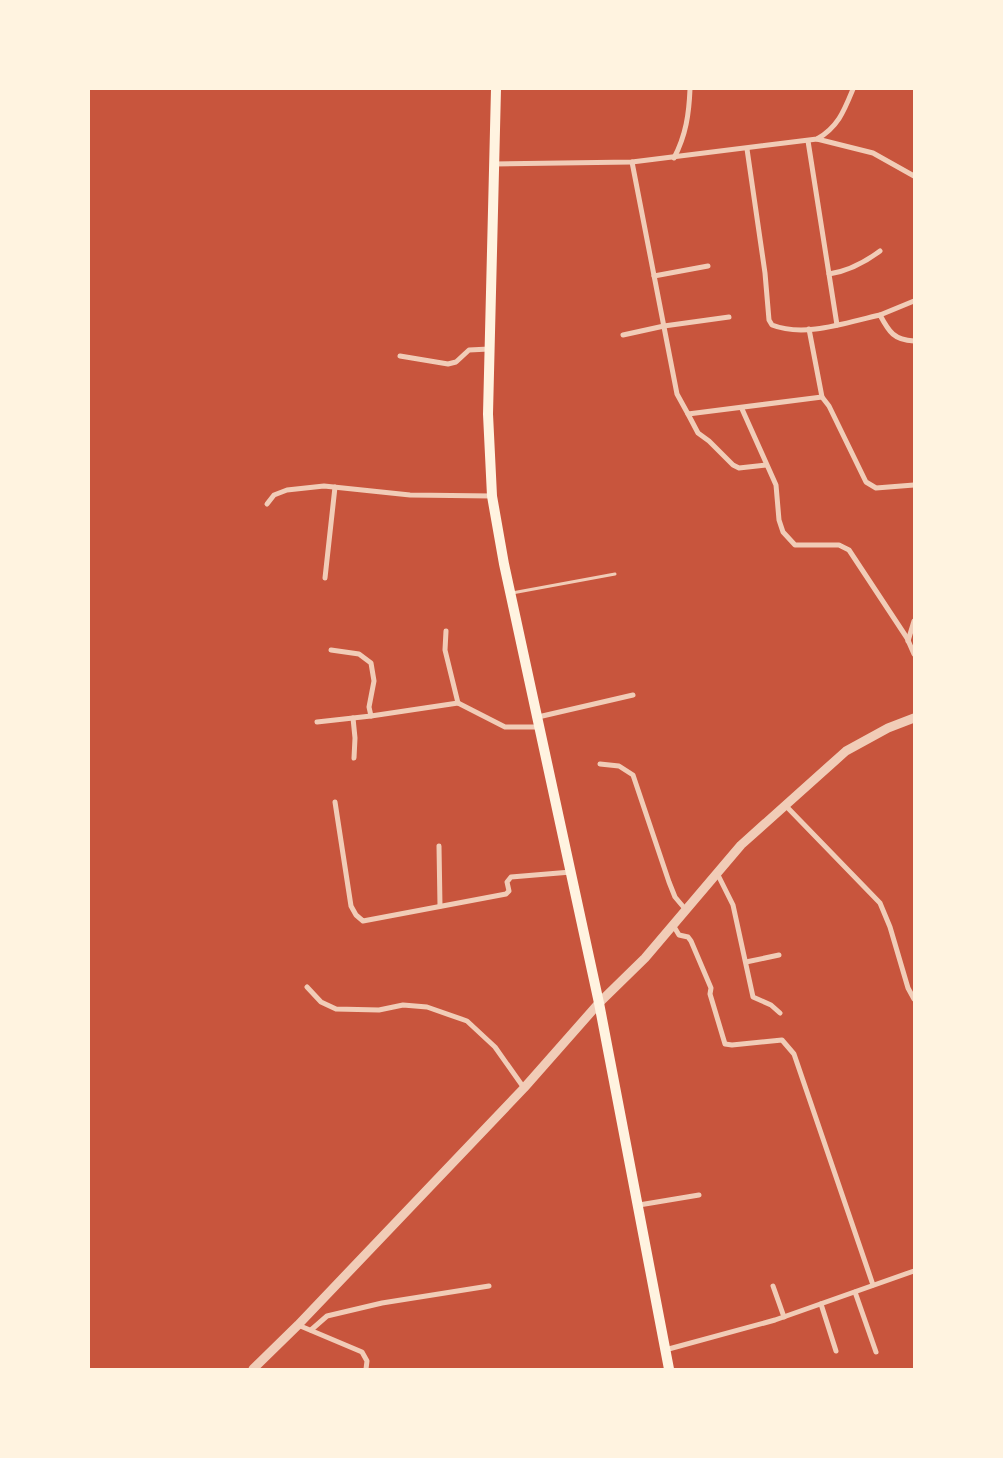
<svg xmlns="http://www.w3.org/2000/svg" width="1003" height="1458" font-family="Figtree,sans-serif">
<rect width="100%" height="100%" fill="#c8553d"/>
<g fill="none" stroke-linecap="round" stroke-linejoin="round">
<polyline stroke="#f1ccb7" stroke-width="3" points="512,593 615,574"/>
<g stroke="#f1ccb7" stroke-width="5">
<polyline points="817,139 873,153 914,176"/>
<polyline points="808,141 837,325"/>
<path d="M747,149L765,273L769,320L772,325C805,338 848,322 880,315C889,332 894,340 914,341"/>
<path d="M674,158C686,135 689,114 690,89"/>
<polyline points="632,162 677,394 688,414 822,397 829,406 866,482 876,488 914,485"/>
<path d="M494,164L632,162L817,139C838,127 844,111 853,89"/>
<path d="M829,274C849,271 864,263 880,251"/>
<polyline points="654,276 708,266"/>
<polyline points="880,315 914,301"/>
<polyline points="809,329 822,397"/>
<polyline points="623,335 664,326 729,317"/>
<polyline points="400,356 448,364 456,362 469,350 489,349"/>
<polyline points="742,409 776,485 779,520 783,532 795,545 839,545 849,550 907,638 914,654"/>
<polyline points="688,414 698,433 709,441 733,465 739,468 766,465"/>
<polyline points="267,504 274,495 287,490 324,486 410,495 492,496"/>
<polyline points="325,578 335,487"/>
<polyline points="446,631 445,650 458,703"/>
<polyline points="908,641 914,621"/>
<polyline points="331,650 359,654 371,663 374,681 369,707 371,716 458,703 505,727 540,727"/>
<polyline points="538,717 633,695"/>
<polyline points="353,718 355,738 354,758"/>
<polyline points="317,722 371,716"/>
<polyline points="600,764 619,766 633,775 669,882 675,897 686,910"/>
<polyline points="335,802 351,906 356,915 363,921 506,894 509,891 507,882 511,877 571,872"/>
<polyline points="785,805 880,903 890,927 908,988 914,999"/>
<polyline points="439,846 440,906"/>
<polyline points="717,873 733,905 753,997 771,1005 780,1013"/>
<polyline points="673,925 679,935 688,937 691,941 711,988 710,994 725,1044 732,1045 782,1040 794,1054 873,1285"/>
<polyline points="746,962 779,955"/>
<polyline points="307,987 321,1002 336,1009 379,1010 403,1005 427,1007 467,1021 495,1047 524,1088"/>
<polyline points="639,1205 699,1195"/>
<polyline points="773,1286 784,1317"/>
<polyline points="855,1292 876,1352"/>
<polyline points="821,1304 836,1351"/>
<polyline points="298,1325 362,1352 367,1361 366,1369"/>
<polyline points="311,1330 327,1316 382,1303 489,1286"/>
<polyline points="665,1350 775,1320 914,1271"/>
</g>
<polyline stroke="#f1ccb7" stroke-width="9" points="253,1369 298,1325 524,1088 599,1003 645,958 741,845 846,751 888,728 914,718"/>
<polyline stroke="#fff3e0" stroke-width="10" points="496,89 488,414 492,496 504,564 599,1003 669,1369"/>
</g>
<rect width="1003" height="1458" fill="none" stroke="#fff3e0" stroke-width="180"/>
</svg>
